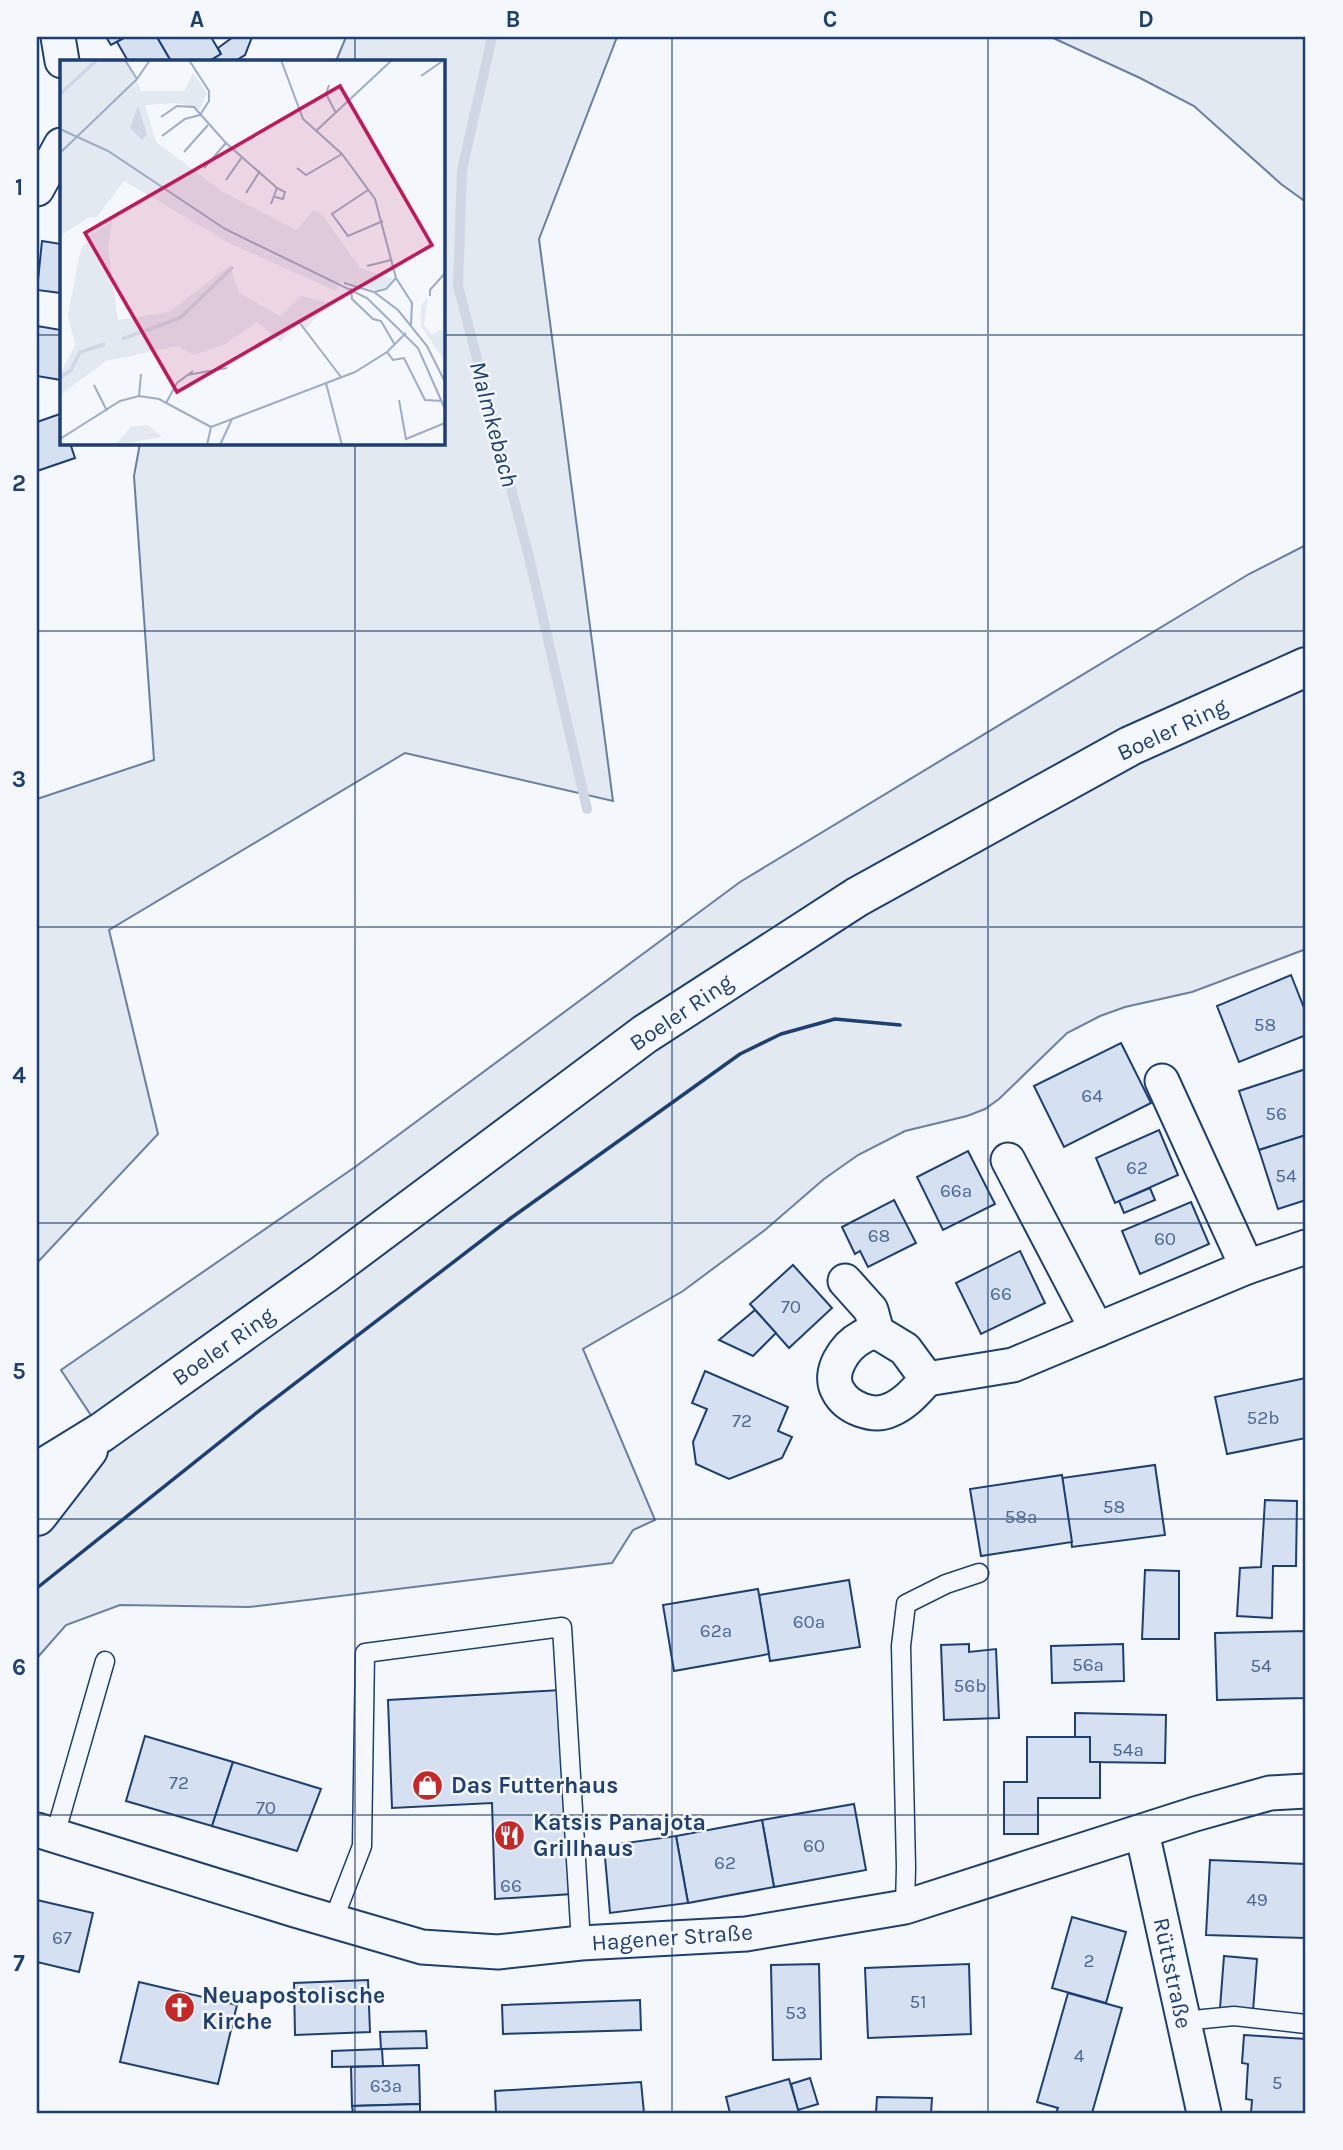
<svg xmlns="http://www.w3.org/2000/svg" width="1343" height="2150" font-family="Karla,sans-serif">
<rect width="100%" height="100%" fill="#f4f7fb"/>
<g fill="#e3e9f0" stroke="#687fa3" stroke-width="2">
<polygon points="346,37 617,37 539,239 613,801 405,753 109,930 158,1134 37,1263 37,799 154,760 134,476 140,443 443,443 443,61 336,61"/>
<polygon points="1051,37 1306,37 1306,202 1281,184 1194,106 1140,78"/>
<polygon points="1306,545 1306,949 1192,992 1125,1007 1100,1016 1067,1033 999,1099 985,1109 967,1116 905,1131 858,1155 824,1179 765,1230 683,1291 583,1349 655,1520 633,1530 612,1563 249,1607 120,1605 66,1625 37,1658 37,1516 102,1432 61,1370 355,1167 740,882 1249,574"/>
</g>
<g fill="none" stroke-linecap="round" stroke-linejoin="round">
<polyline stroke="#cfd7e4" stroke-width="10" points="492,37 462,170 458,286 529,557 587,809"/>
</g>
<g fill="#d5e0f0" stroke="#1d3f73" stroke-width="2">
<polygon points="106,37 126,37 111,45"/>
<polygon points="126,37 157,37 171,61 128,61 117,42"/>
<polygon points="157,37 211,37 221,54 209,61 171,61"/>
<polygon points="233,37 252,37 245,55 235,61 214,61 213,59 221,54 218,48"/>
<polygon points="42,241 61,244 61,293 37,290"/>
<polygon points="37,326 61,330 61,380 37,376"/>
<polygon points="60,414 61,443 70,443 75,458 37,471 37,422"/>
<polygon points="1291,975 1306,1013 1306,1035 1239,1062 1217,1006"/>
<polygon points="1121,1043 1151,1103 1064,1147 1034,1086"/>
<polygon points="1306,1069 1306,1135 1259,1150 1239,1091"/>
<polygon points="1159,1130 1178,1175 1115,1203 1096,1158"/>
<polygon points="1306,1135 1306,1200 1278,1209 1259,1150"/>
<polygon points="968,1151 995,1204 943,1230 917,1177"/>
<polygon points="1150,1188 1155,1200 1124,1213 1119,1201"/>
<polygon points="894,1200 916,1243 868,1267 860,1251 855,1254 842,1227"/>
<polygon points="1191,1202 1209,1244 1140,1274 1122,1231"/>
<polygon points="1020,1251 1045,1303 981,1334 956,1283"/>
<polygon points="793,1265 832,1308 789,1348 750,1304"/>
<polygon points="755,1310 776,1333 753,1356 719,1340"/>
<polygon points="705,1371 788,1407 778,1431 792,1437 782,1458 729,1479 696,1464 693,1442 707,1409 692,1403"/>
<polygon points="1306,1378 1306,1438 1227,1454 1215,1397"/>
<polygon points="1155,1465 1165,1535 1072,1547 1062,1478"/>
<polygon points="1062,1475 1072,1542 981,1556 970,1489"/>
<polygon points="1265,1500 1297,1501 1296,1566 1273,1566 1272,1618 1237,1616 1240,1568 1261,1567"/>
<polygon points="1145,1570 1179,1571 1179,1639 1142,1639"/>
<polygon points="849,1580 860,1647 770,1661 759,1595"/>
<polygon points="758,1589 769,1654 674,1671 663,1605"/>
<polygon points="1306,1631 1306,1698 1217,1700 1215,1633"/>
<polygon points="969,1644 969,1652 996,1649 999,1718 944,1720 941,1645"/>
<polygon points="1123,1644 1124,1681 1052,1683 1051,1646"/>
<polygon points="561,1690 572,1894 495,1899 492,1803 392,1808 388,1700"/>
<polygon points="1075,1713 1166,1715 1165,1763 1090,1762 1090,1737 1075,1737"/>
<polygon points="145,1736 233,1762 212,1826 126,1801"/>
<polygon points="1027,1737 1090,1737 1090,1762 1100,1762 1100,1798 1038,1798 1038,1834 1004,1834 1004,1782 1027,1782"/>
<polygon points="233,1762 321,1789 297,1851 212,1826"/>
<polygon points="854,1804 866,1870 774,1887 762,1820"/>
<polygon points="762,1820 774,1887 688,1903 676,1836"/>
<polygon points="676,1836 688,1903 610,1913 604,1846"/>
<polygon points="1210,1860 1306,1864 1306,1938 1206,1935"/>
<polygon points="37,1900 93,1913 79,1972 37,1962"/>
<polygon points="1072,1917 1126,1932 1106,2003 1052,1988"/>
<polygon points="1224,1956 1257,1959 1253,2011 1220,2008"/>
<polygon points="819,1964 821,2059 773,2060 771,1965"/>
<polygon points="969,1964 971,2034 868,2038 865,1968"/>
<polygon points="368,1980 370,2032 295,2035 294,1983"/>
<polygon points="139,1982 237,2005 218,2084 120,2062"/>
<polygon points="1068,1993 1122,2008 1092,2113 1056,2113 1058,2108 1037,2102"/>
<polygon points="640,2000 641,2030 503,2034 502,2005"/>
<polygon points="426,2031 427,2048 381,2049 380,2032"/>
<polygon points="1244,2035 1306,2039 1306,2113 1251,2113 1252,2100 1246,2099 1248,2064 1242,2063"/>
<polygon points="382,2049 383,2066 332,2067 332,2051"/>
<polygon points="419,2065 420,2104 352,2106 351,2067"/>
<polygon points="810,2078 818,2104 798,2110 791,2084"/>
<polygon points="789,2079 799,2113 730,2113 726,2097"/>
<polygon points="641,2082 644,2113 496,2113 495,2091"/>
<polygon points="877,2097 932,2098 931,2113 876,2113"/>
<polygon points="420,2104 420,2113 353,2113 352,2106"/>
</g>
<g fill="none" stroke-linecap="round" stroke-linejoin="round">
<defs>
<g id="service">
<polyline points="55,1835 105,1661"/>
<polyline points="905,1907 906,1867 901,1646 906,1604 946,1584 979,1573"/>
<polyline points="333,1921 362,1846 365,1653 562,1627 581,1943"/>
<polyline points="1183,2021 1234,2016 1306,2024"/>
</g>
<g id="minor">
<polyline points="58,37 62,61"/>
<polyline points="37,189 61,145"/>
<polyline points="1162,1081 1247,1267"/>
<polyline points="1008,1160 1097,1330"/>
<path d="M845,1281L871,1310L877,1332L905,1349L927,1379C916,1391 905,1404 890,1410C873,1418 847,1408 838,1391C827,1372 845,1346 862,1337C866,1334 873,1333 877,1332"/>
<polyline points="927,1379 1013,1365 1247,1267 1306,1247"/>
<polyline points="37,1830 295,1910 422,1947 498,1952 581,1943 746,1934 905,1907 1195,1814 1270,1793 1306,1791"/>
<polyline points="1142,1832 1204,2113"/>
</g>
<g id="secondary">
<polyline points="37,1472 102,1432 324,1274 645,1034 857,897 1130,746 1306,667"/>
<polyline points="37,1516 88,1450"/>
</g>
</defs>
<use href="#service" stroke="#1d3f73" stroke-width="21"/>
<use href="#minor" stroke="#1d3f73" stroke-width="37"/>
<use href="#secondary" stroke="#1d3f73" stroke-width="42"/>
<use href="#service" stroke="#f4f7fb" stroke-width="18"/>
<use href="#minor" stroke="#f4f7fb" stroke-width="33"/>
<use href="#secondary" stroke="#f4f7fb" stroke-width="38"/>
<polyline stroke="#1d3f73" stroke-width="3.5" points="37,1588 255,1414 511,1218 740,1054 781,1034 835,1019 900,1025"/>
</g>
<path fill="none" stroke="#1d3f73" stroke-width="2" stroke-opacity="0.55" d="M355,37V61M672,37V2113M988,37V2113M37,335H61M443,335H1306M355,443V2113M37,631H1306M37,927H1306M37,1223H1306M37,1519H1306M37,1815H1306"/>
<defs>
<symbol id="shop-disc" viewBox="-11 -11 22 22"><circle r="9.5" fill="#c62828" stroke="#f4f7fb"/><path d="M-5-2.5h2.3a2.7 3.5 0 0 1 5.4 0H5L5.5 6h-11ZM-1.5-2.5h3a1.5 2.3 0 0 0-3 0Z" fill="#fff"/></symbol>
<symbol id="restaurant-disc" viewBox="-11 -11 22 22"><circle r="9.5" fill="#c62828" stroke="#f4f7fb"/><path d="M-5-6h1v4h1v-4h1v4h1v-4h1v5L-1.5 .5V6h-2V.5L-5-1ZM5-6V6H3V1.5H1.5Q1.5-4 5-6Z" fill="#fff"/></symbol>
<symbol id="church-disc" viewBox="-11 -11 22 22"><circle r="9.5" fill="#c62828" stroke="#f4f7fb"/><path d="M-1.2-6h2.4v3.5h3.3v2.4h-3.3V6h-2.4V-.1h-3.3v-2.4h3.3Z" fill="#fff"/></symbol>
</defs>
<g fill-rule="evenodd">
<use href="#shop-disc" x="410" y="1768" width="35" height="35"/>
<use href="#restaurant-disc" x="492" y="1818" width="35" height="35"/>
<use href="#church-disc" x="162" y="1990" width="35" height="35"/>
</g>
<g text-anchor="middle" stroke-width="5" stroke-linejoin="round" paint-order="stroke">
<g font-size="19" fill="#4b6792">
<text x="1265" y="1031">58</text>
<text x="1092" y="1102">64</text>
<text x="1276" y="1120">56</text>
<text x="1137" y="1174">62</text>
<text x="1286" y="1182">54</text>
<text x="956" y="1197">66a</text>
<text x="879" y="1242">68</text>
<text x="1165" y="1245">60</text>
<text x="1001" y="1300">66</text>
<text x="791" y="1313">70</text>
<text x="1263" y="1424">52b</text>
<text x="742" y="1427">72</text>
<text x="1114" y="1513">58</text>
<text x="1021" y="1523">58a</text>
<text x="809" y="1628">60a</text>
<text x="716" y="1637">62a</text>
<text x="1088" y="1671">56a</text>
<text x="1261" y="1672">54</text>
<text x="970" y="1692">56b</text>
<text x="1128" y="1756">54a</text>
<text x="179" y="1789">72</text>
<text x="266" y="1814">70</text>
<text x="814" y="1852">60</text>
<text x="725" y="1869">62</text>
<text x="511" y="1892">66</text>
<text x="1257" y="1906">49</text>
<text x="62" y="1944">67</text>
<text x="1089" y="1967">2</text>
<text x="918" y="2008">51</text>
<text x="796" y="2019">53</text>
<text x="1079" y="2062">4</text>
<text x="1277" y="2089">5</text>
<text x="386" y="2092">63a</text>
</g>
<g font-size="23" fill="#1d3f73" stroke="#f4f7fb">
<text transform="translate(1172 729) rotate(-25)" y="8">Boeler Ring</text>
<text transform="translate(681 1012) rotate(-34)" y="8">Boeler Ring</text>
<text transform="translate(223 1346) rotate(-35)" y="8">Boeler Ring</text>
<text transform="translate(672 1937) rotate(-4)" y="8">Hagener Straße</text>
<text transform="translate(1173 1973) rotate(78)" y="8">Rüttstraße</text>
</g>
<g font-size="23" font-weight="bold" fill="#1d3f73" stroke="#f4f7fb" text-anchor="start">
<text x="451" y="1793">Das Futterhaus</text>
<text x="533" y="1830">Katsis Panajota<tspan x="533" dy="26">Grillhaus</tspan></text>
<text x="202" y="2003">Neuapostolische<tspan x="202" dy="26">Kirche</tspan></text>
</g>
<g font-size="24" font-style="italic" fill="#1d3f73" stroke="#f4f7fb">
<text transform="translate(494 424) rotate(75)" y="8">Malmkebach</text>
</g>
</g>
<g transform="translate(60 60)">
<rect width="385" height="385" fill="#f4f7fb"/>
<path d="M0,0H67L81,31H124L133,13L147,33L140,49L118,43L85,45L96,82L163,132L237,170L253,150L261,153L300,208L333,219L322,231L280,222L276,231L171,184L64,121L36,158L30,157L0,176ZM52,162L48,188L58,260L109,252L170,205L179,233L220,256L241,236L271,243L245,269L238,262L220,282L197,262L165,284L134,295L118,286L46,301L0,335V315L15,285L8,255L20,192L30,175ZM368,237L364,265L372,275L385,268L383,299L361,266V246ZM88,365L102,377L55,385L71,367Z" fill="#e3e9f0"/>
<path d="M78,46L87,75L82,80L70,68Z" fill="#cfd7e4"/>
<path fill="none" stroke="#cfd7e4" stroke-width="3.5" d="M0,34L37,0M62,279L120,258L173,207M0,318L11,310L20,292L45,284"/>
<path fill="none" stroke="#9eadc5" stroke-width="2" d="M221,0L243,59L282,94L315,139L336,218L352,243L351,265M361,16L384,0M77,19L90,0M269,25L266,34L276,53M101,57L117,46L134,47L166,83L217,128M0,69L48,91L165,169L307,238L358,288L385,349M256,71L332,0M102,76L125,59L140,55L149,41V31L129,0M124,92L148,65M0,93L77,19L65,0M144,108L166,83M237,108L246,115L282,94M166,120L182,97M308,130L272,154L288,176L323,161M186,133L200,111M211,144L217,128L225,132L223,139L215,137M307,206L331,200M284,223L314,232L338,250L367,286L385,322M291,228L292,239L313,259L321,261L335,285M314,232L326,229L336,218M370,236V230L385,213M239,262L281,317M327,292L333,300L344,298L365,340L382,341M127,315L167,308M266,323L282,385M34,325L47,351M79,336L81,314M339,340L346,379L385,363M106,343L117,323L133,311M0,379L60,341L79,336L99,339L151,367M147,385L151,367L295,312L327,292L346,273M160,385L172,359"/>
<path fill="#c2185b" fill-opacity="0.15" stroke="#c2185b" stroke-width="3.5" d="M280,26L372,185L117,332L25,173Z"/>
<rect width="385" height="385" fill="none" stroke="#1d3f73" stroke-width="3.5"/>
</g>
<rect width="1343" height="2150" fill="none" stroke="#f4f7fb" stroke-width="77"/>
<rect x="38" y="38" width="1266" height="2074" fill="none" stroke="#1d3f73" stroke-width="2.5"/>
<g font-size="23" text-anchor="middle" font-weight="bold" fill="#1d3f73">
<text x="197" y="27">A</text>
<text x="513" y="27">B</text>
<text x="830" y="27">C</text>
<text x="1146" y="27">D</text>
<text x="19" y="195">1</text>
<text x="19" y="491">2</text>
<text x="19" y="787">3</text>
<text x="19" y="1083">4</text>
<text x="19" y="1379">5</text>
<text x="19" y="1675">6</text>
<text x="19" y="1971">7</text>
</g>
</svg>
